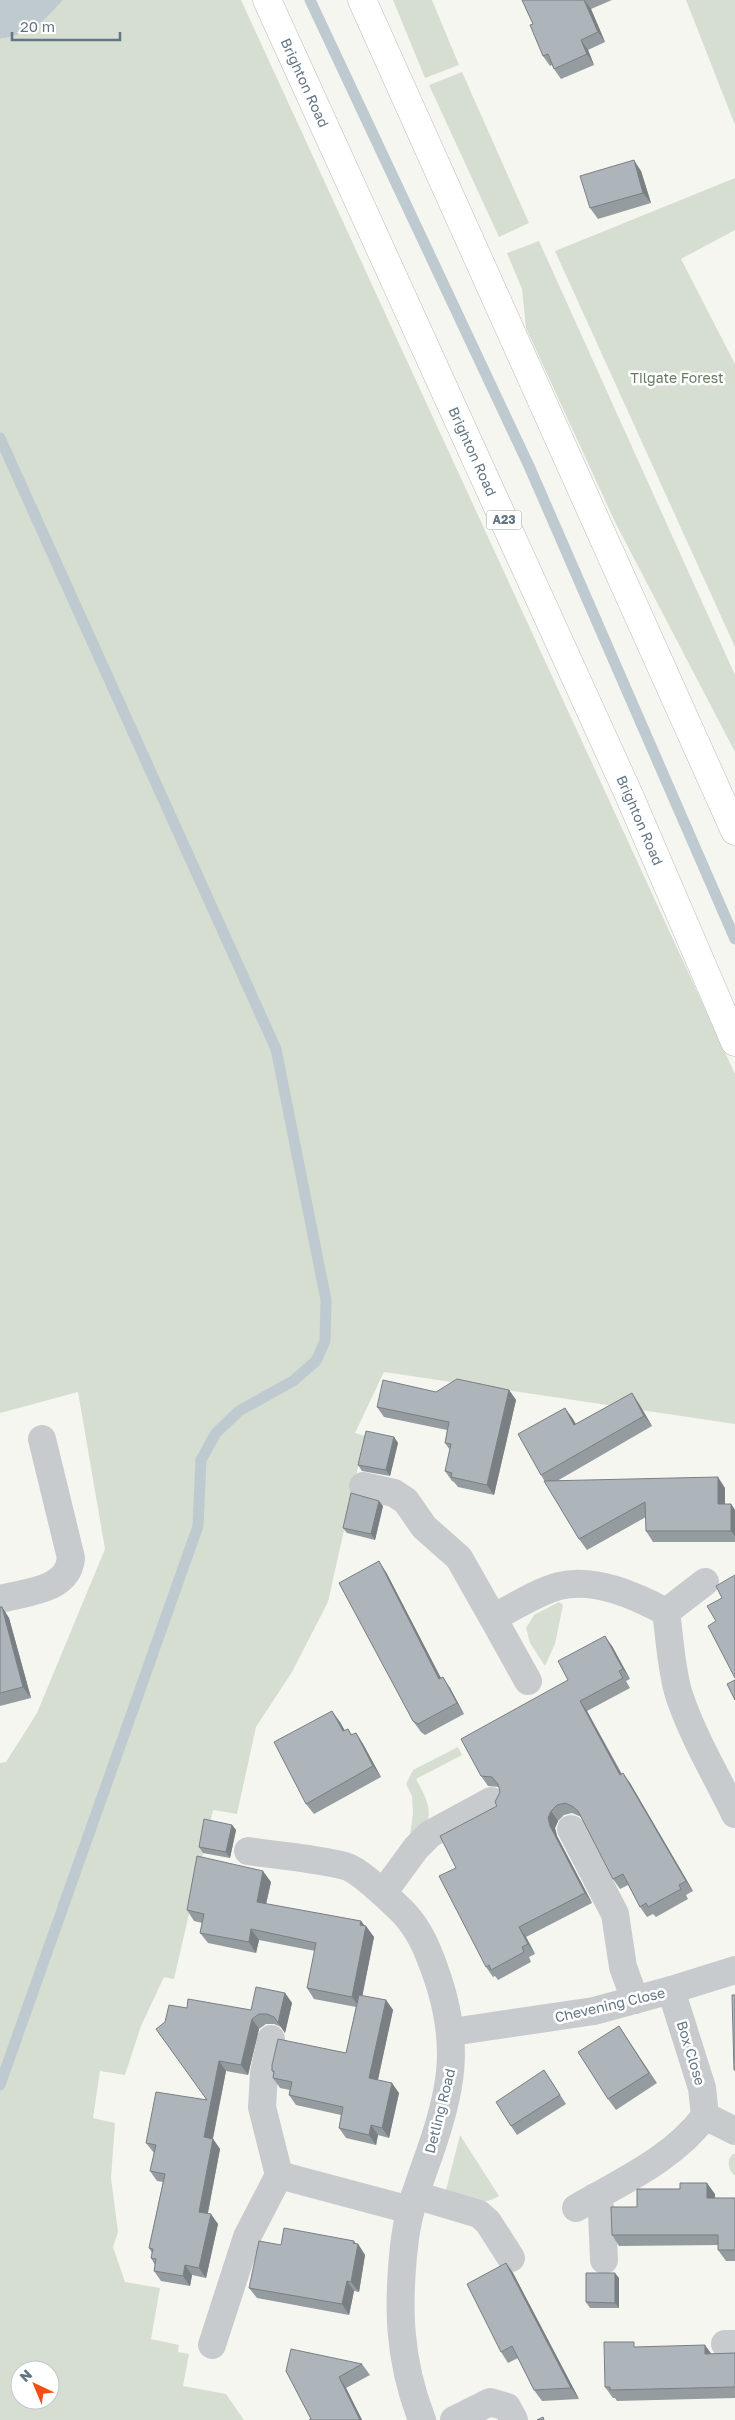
<svg xmlns="http://www.w3.org/2000/svg" width="735" height="2420" font-family="'Golos Text',sans-serif">
<rect width="100%" height="100%" fill="#f6f6f1"/>
<g fill="#d6ded2" fill-rule="evenodd">
<path d="M63,0H241L735,1074V1424L384,1372L355,1433L365,1436L328,1602L292,1672L256,1727L237,1814L213,1810L174,1979L164,1977L141,2026L125,2075L100,2071L93,2118L115,2123L111,2178L118,2232L113,2247L125,2282L160,2288L151,2339L179,2345L178,2352L189,2354L183,2386L226,2394L244,2420H0V1763L6,1762L37,1713L105,1549L78,1392L0,1413V39C31,34 43,23 63,0ZM20,2370H50V2400H20Z"/>
<polygon points="393,0 432,0 459,65 425,78"/>
<polygon points="686,0 735,0 735,125"/>
<polygon points="462,72 529,223 499,237 429,85"/>
<polygon points="735,178 735,230 681,259 735,364 735,647 555,251"/>
<polygon points="539,241 735,675 735,752 615,522 526,328 522,289 507,253"/>
<polygon points="559,1602 563,1605 555,1644 545,1666 530,1643 526,1628 534,1615"/>
<path d="M458,1747L462,1755L416,1779C428,1801 436,1815 419,1837L410,1835L413,1814L412,1796L406,1784L413,1770Z"/>
<path d="M460,2135L499,2196C478,2208 467,2199 446,2190Z"/>
<path d="M733,2154H735V2176C728,2170 726,2160 733,2154Z"/>
</g>
<path fill="#becacf" d="M0,0H63C43,23 31,34 0,39Z"/>
<g fill="none" stroke-linecap="round" stroke-linejoin="round">
<g stroke="#becacf" stroke-width="11">
<polyline points="310,0 529,466 735,939"/>
<polyline points="0,438 276,1049 326,1300 325,1341 316,1361 293,1381 239,1411 216,1433 201,1460 198,1526 0,2085"/>
</g>
<defs>
<g id="major">
<path id="s1" d="M267,0L629,795L735,1042"/>
<polyline points="362,0 735,831"/>
</g>
</defs>
<use href="#major" stroke="#b8bcc0" stroke-width="29"/>
<g stroke="#c8cbce" stroke-width="28">
<path d="M363,1486L394,1493L406,1501L424,1527L459,1558L493,1618C514,1607 537,1592 559,1586C595,1577 636,1596 666,1612C670,1640 671,1669 679,1695C693,1737 716,1775 735,1814"/>
<path d="M0,1599C26,1592 68,1591 71,1558L42,1439"/>
<polyline points="666,1612 705,1582"/>
<polyline points="493,1618 528,1681"/>
<polyline points="571,1829 615,1914 623,1967 635,2000"/>
<path d="M248,1851C280,1856 314,1858 345,1866C360,1870 389,1899 401,1910C421,1930 429,1953 438,1979C460,2046 452,2090 429,2155C419,2183 409,2209 405,2238C397,2304 398,2358 422,2420"/>
<polyline points="383,1893 416,1848 430,1834 491,1801"/>
<polyline points="452,2032 594,2011 671,1990 735,1970"/>
<polyline points="705,2116 735,2131"/>
<polyline points="279,2175 410,2210"/>
<polyline points="415,2195 479,2214 488,2222 511,2258"/>
<polyline points="595,2197 602,2213 604,2260"/>
<path d="M576,2208C621,2182 673,2159 705,2116L702,2088L671,1990"/>
<polyline points="725,2344 735,2344"/>
<polyline points="212,2345 247,2237 279,2175 262,2107 264,2073 271,2039"/>
<polyline points="454,2420 490,2402 507,2407 514,2420"/>
</g>
<use href="#major" stroke="#fff" stroke-width="28"/>
</g>
<g fill="#959ca0">
<polygon points="522,0 612,0 591,9 605,42 588,50 594,65 561,79 554,69 552,65 550,66 543,56 533,24"/>
<polygon points="641,171 651,203 598,219 590,208"/>
<polygon points="509,1390 516,1400 494,1495 458,1487 454,1482 452,1481 445,1471 450,1450 445,1443 447,1430 384,1417 377,1407 436,1392"/>
<polygon points="632,1393 639,1404 652,1426 557,1481 725,1488 725,1504 731,1504 735,1510 735,1542 653,1542 646,1531 646,1517 587,1550 579,1539 541,1475 565,1408 576,1424"/>
<polygon points="394,1437 398,1443 390,1476 362,1471 358,1465"/>
<polygon points="383,1506 375,1540 347,1533 343,1528"/>
<polygon points="386,1572 441,1678 450,1688 464,1714 425,1735 421,1732 413,1721"/>
<polygon points="0,1607 2,1607 9,1618 31,1698 0,1706"/>
<polygon points="612,1646 630,1679 626,1681 630,1688 587,1711 622,1774 630,1783 693,1891 686,1895 688,1899 656,1917 653,1914 647,1917 640,1907 628,1885 620,1889 613,1879 581,1817 579,1816 572,1813 564,1815 558,1821 555,1828 557,1836 592,1903 526,1937 535,1954 529,1957 531,1962 498,1980 495,1976 493,1977 486,1967 456,1868 497,1806 500,1792 499,1787 488,1786 481,1776 568,1680"/>
<polygon points="340,1722 345,1731 348,1729 352,1735 356,1733 363,1744 381,1777 314,1814 306,1804"/>
<polygon points="232,1825 236,1830 230,1858 203,1853 199,1847"/>
<polygon points="271,1882 266,1904 361,1921 374,1937 362,1996 386,2000 393,2010 378,2080 399,2093 389,2138 378,2135 376,2145 346,2138 339,2128 341,2115 296,2105 289,2095 290,2090 280,2088 273,2078 274,2073 272,2071 346,2053 356,2007 314,1999 307,1988 315,1951 259,1940 256,1953 208,1943 200,1933 202,1923 194,1921 187,1910"/>
<polygon points="285,1993 292,2003 285,2033 281,2027 274,2024 266,2024 259,2029 248,2075 226,2071 213,2139 220,2149 208,2213 218,2224 206,2278 192,2275 190,2286 161,2281 154,2271 155,2265 151,2258 152,2253 149,2248 163,2182 157,2181 150,2171 154,2153 146,2143 206,2100 187,2008 251,2010"/>
<polygon points="619,2026 657,2083 616,2110 608,2099"/>
<polygon points="544,2070 566,2104 517,2135 511,2126"/>
<polygon points="715,2194 715,2198 735,2198 735,2261 726,2261 718,2250 718,2245 619,2246 612,2235 637,2207"/>
<polygon points="356,2244 358,2244 365,2255 359,2292 354,2291 349,2315 257,2298 249,2288 281,2245"/>
<polygon points="506,2263 513,2273 579,2399 542,2401 534,2390 518,2358 508,2363 501,2352"/>
<polygon points="619,2278 619,2308 590,2308 586,2302"/>
<polygon points="638,2347 711,2354 735,2353 735,2398 617,2401 615,2398 613,2398 605,2387"/>
<polygon points="362,2364 370,2375 346,2388 362,2420 309,2420 311,2419 286,2371"/>
</g>
<g fill="#797f82">
<polygon points="584,0 591,9 605,42 598,32"/>
<polygon points="581,40 588,50 594,65 587,54"/>
<polygon points="634,160 641,171 651,203 643,193"/>
<polygon points="509,1390 516,1400 494,1495 487,1485"/>
<polygon points="632,1393 639,1404 652,1426 644,1416"/>
<polygon points="565,1408 573,1419 582,1436 574,1425"/>
<polygon points="394,1437 398,1443 390,1476 386,1470"/>
<polygon points="718,1477 725,1488 725,1515 718,1504"/>
<polygon points="379,1501 383,1506 375,1540 371,1534"/>
<polygon points="731,1504 735,1510 735,1536 731,1531"/>
<polygon points="379,1561 386,1572 447,1690 439,1679"/>
<polygon points="2,1607 9,1618 31,1698 23,1687"/>
<polygon points="605,1636 612,1646 630,1679 623,1669"/>
<polygon points="443,1677 450,1688 464,1714 457,1703"/>
<polygon points="580,1701 587,1711 627,1785 620,1775"/>
<polygon points="332,1711 340,1722 351,1742 343,1731"/>
<polygon points="356,1733 363,1744 381,1777 373,1766"/>
<polygon points="623,1773 630,1783 693,1891 686,1881"/>
<polygon points="551,1811 558,1821 555,1828 557,1836 592,1903 585,1893 550,1826 548,1818"/>
<polygon points="232,1825 236,1830 230,1858 226,1852"/>
<polygon points="263,1871 271,1882 264,1913 257,1902"/>
<polygon points="361,1921 366,1928 366,1926 374,1937 360,2008 352,1997"/>
<polygon points="519,1927 526,1937 535,1954 528,1944"/>
<polygon points="251,1929 259,1940 256,1953 249,1942"/>
<polygon points="285,1993 292,2003 285,2033 278,2023"/>
<polygon points="386,2000 393,2010 376,2088 369,2078"/>
<polygon points="252,2019 259,2029 248,2075 241,2065"/>
<polygon points="219,2061 226,2071 211,2147 204,2137"/>
<polygon points="392,2083 399,2093 389,2138 382,2128"/>
<polygon points="371,2125 378,2135 376,2145 369,2135"/>
<polygon points="213,2139 220,2149 206,2222 199,2212"/>
<polygon points="707,2183 715,2194 715,2209 707,2198"/>
<polygon points="211,2214 218,2224 206,2278 199,2268"/>
<polygon points="354,2241 357,2246 358,2244 365,2255 359,2292 351,2282"/>
<polygon points="506,2263 513,2273 579,2399 571,2388"/>
<polygon points="185,2265 192,2275 190,2286 183,2276"/>
<polygon points="615,2273 619,2278 619,2308 615,2303"/>
<polygon points="347,2281 354,2291 349,2315 342,2304"/>
<polygon points="705,2345 713,2356 705,2354"/>
<polygon points="339,2377 346,2388 362,2420 360,2420"/>
</g>
<g fill="#adb5ba" stroke="#797f82">
<polygon points="522,0 584,0 598,32 581,40 587,54 554,69 548,54 543,56 530,25 533,24"/>
<polygon points="634,160 643,193 590,208 580,176"/>
<polygon points="457,1379 509,1390 487,1485 451,1477 452,1473 445,1471 451,1444 445,1443 449,1422 377,1407 383,1380 436,1392"/>
<polygon points="632,1393 644,1416 541,1475 518,1434 565,1408 574,1425"/>
<polygon points="366,1431 394,1437 386,1470 358,1465"/>
<polygon points="718,1477 718,1504 731,1504 731,1531 646,1531 645,1502 579,1539 544,1481"/>
<polygon points="351,1493 379,1501 371,1534 343,1528"/>
<polygon points="379,1561 439,1679 443,1677 457,1703 418,1724 413,1721 339,1583"/>
<polygon points="735,1575 735,1678 708,1626 716,1621 707,1606 722,1598 716,1586"/>
<polygon points="0,1607 2,1607 23,1687 0,1693"/>
<polygon points="605,1636 623,1669 619,1671 623,1678 580,1701 620,1775 623,1773 686,1881 679,1885 681,1889 648,1907 646,1903 640,1907 623,1874 613,1879 578,1811 572,1806 565,1803 557,1805 551,1811 548,1818 550,1826 585,1893 519,1927 528,1944 522,1947 524,1952 491,1970 489,1965 486,1967 439,1876 456,1868 440,1836 497,1806 495,1802 500,1792 498,1784 492,1777 481,1776 461,1739 568,1680 558,1661"/>
<polygon points="735,1680 735,1700 727,1684"/>
<polygon points="332,1711 343,1731 348,1729 351,1735 356,1733 373,1766 306,1804 274,1742"/>
<polygon points="204,1819 232,1825 226,1852 199,1847"/>
<polygon points="197,1856 263,1871 257,1902 361,1921 360,1925 366,1926 352,1997 307,1988 316,1943 251,1929 249,1942 200,1933 204,1914 187,1910"/>
<polygon points="256,1987 285,1993 278,2023 274,2017 267,2014 259,2014 252,2019 241,2065 219,2061 204,2137 213,2139 199,2212 211,2214 199,2268 185,2265 183,2276 154,2271 156,2259 151,2258 153,2249 149,2248 165,2174 150,2171 156,2145 146,2143 156,2092 207,2100 156,2029 165,2022 169,2005 187,2008 188,1999 251,2010"/>
<polygon points="359,1995 386,2000 369,2078 392,2083 382,2128 371,2125 369,2135 339,2128 343,2107 289,2095 292,2082 273,2078 274,2071 272,2071 272,2065 278,2039 346,2053"/>
<polygon points="732,1995 735,1995 735,2070 734,2070"/>
<polygon points="619,2026 649,2073 608,2099 578,2052"/>
<polygon points="544,2070 560,2095 511,2126 496,2102"/>
<polygon points="680,2183 707,2183 707,2198 735,2198 735,2250 718,2250 718,2235 612,2235 611,2207 637,2207 637,2189 680,2189"/>
<polygon points="284,2228 354,2241 353,2243 358,2244 351,2282 347,2281 342,2304 249,2288 259,2241 281,2245"/>
<polygon points="506,2263 571,2388 534,2390 512,2346 501,2352 467,2284"/>
<polygon points="586,2273 615,2273 615,2303 586,2302"/>
<polygon points="604,2342 634,2342 634,2347 705,2345 705,2354 735,2353 735,2387 610,2390 610,2387 605,2387"/>
<polygon points="291,2349 362,2364 339,2377 360,2420 309,2420 311,2419 286,2371"/>
<polygon points="543,2417 544,2420 537,2420"/>
</g>
<g text-anchor="middle" stroke-width="5" stroke-linejoin="round" paint-order="stroke">
<rect fill="#fff" stroke="#919eaa" stroke-width="1" x="486.5" y="510.5" width="35" height="19" rx="4"/>
<g font-size="12" font-weight="bold" fill="#627585">
<text x="504" y="524">A23</text>
</g>
<g font-size="14" fill="#627585" stroke="#fff">
<text dy="5" stroke="none"><textPath href="#s1" startOffset="91">Brighton Road</textPath></text>
<text dy="5" stroke="none"><textPath href="#s1" startOffset="496">Brighton Road</textPath></text>
<text dy="5" stroke="none"><textPath href="#s1" startOffset="901">Brighton Road</textPath></text>
<text transform="translate(610 2005) rotate(-13)" y="5">Chevening Close</text>
<text transform="translate(691 2053) rotate(73)" y="5">Box Close</text>
<text transform="translate(440 2111) rotate(-76)" y="5">Detling Road</text>
</g>
<g font-size="14" fill="#667c61" stroke="#fff">
<text x="677" y="383">Tilgate Forest</text>
</g>
</g>
<g transform="translate(35 2385) rotate(316)"><circle r="24" fill="#ffffff" stroke="#c0c8ce"/>
<path d="M0-4L9 19L0 12L-9 19Z" fill="#f24f15"/>
<text y="-8" font-size="14" font-weight="bold" text-anchor="middle" fill="#627585">N</text>
</g>
<path d="M12 32v8h108v-8" fill="none" stroke="#627585" stroke-width="2.5"/>
<text x="20" y="32" font-size="15" fill="#627585" stroke="#ffffff" stroke-width="4" paint-order="stroke">20 m</text>
</svg>
